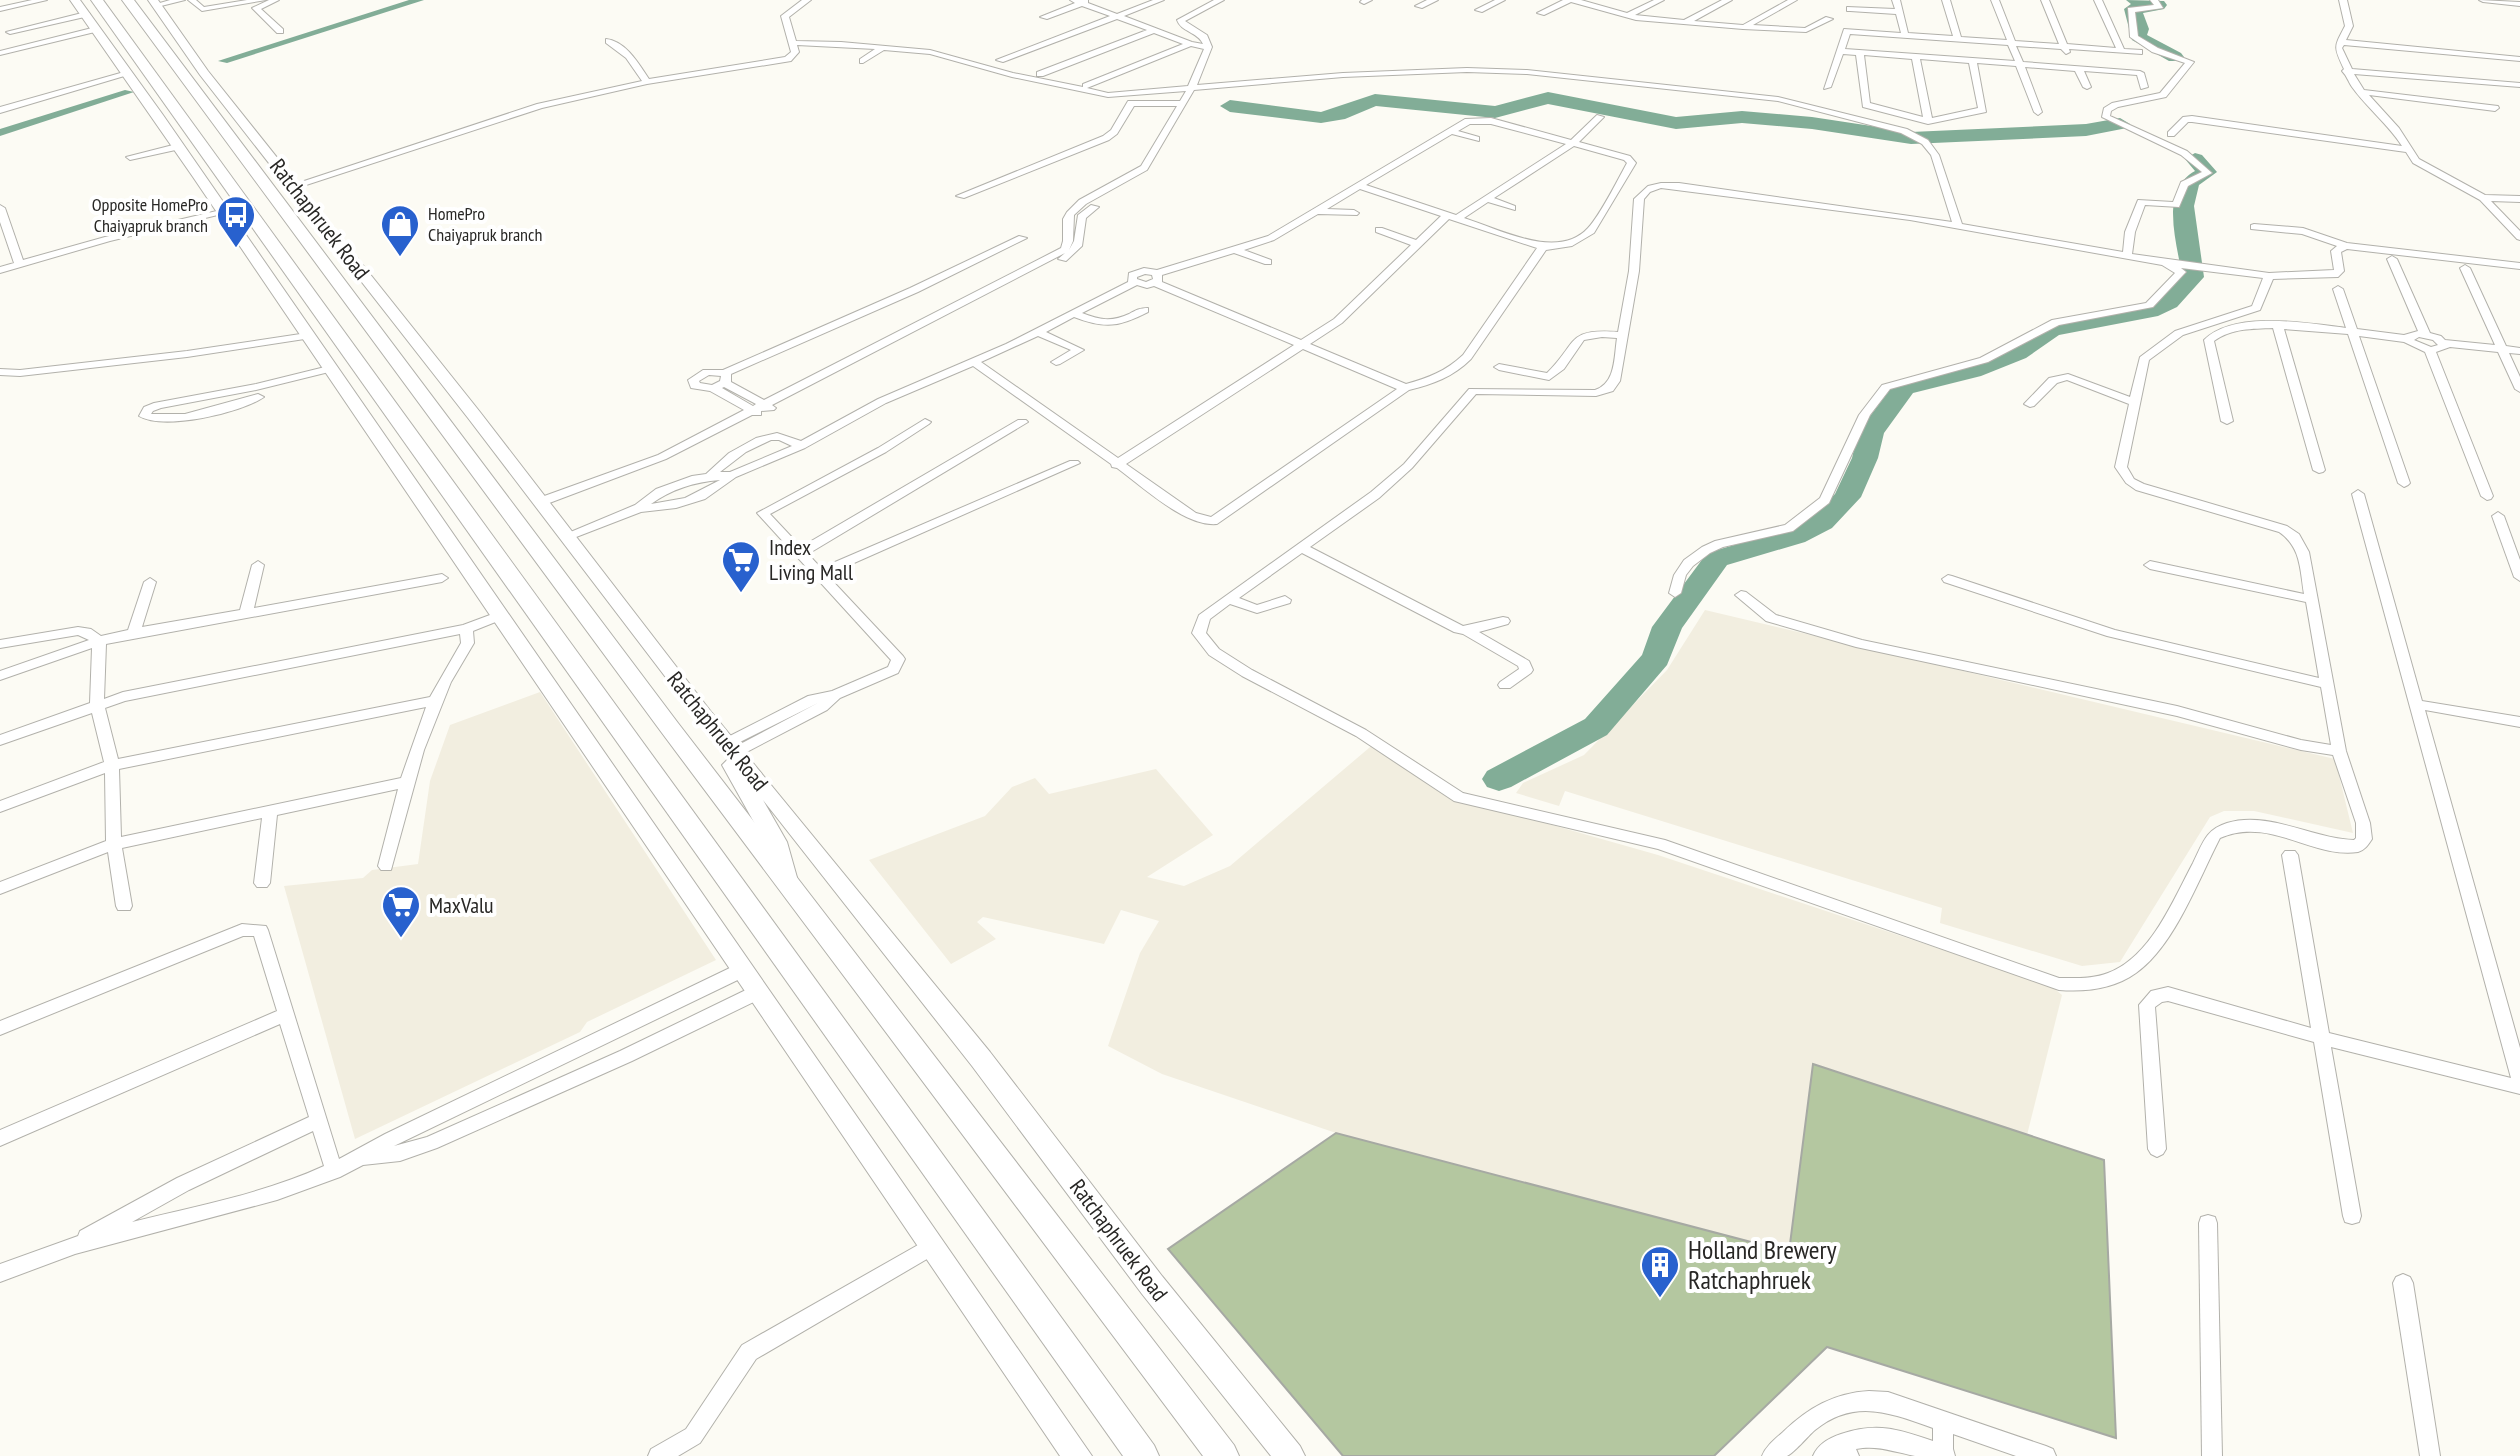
<svg xmlns="http://www.w3.org/2000/svg" width="2520" height="1456" font-family="'PT Sans Narrow',sans-serif">
<rect width="100%" height="100%" fill="#fcfbf4"/>
<g fill="#f2eee0">
<polygon points="1705,610 2335,759 2353,833 2254,811 2224,811 2210,817 2120,962 2082,966 1940,923 1942,908 1565,791 1559,806 1516,793 1523,783 1584,755 1667,670"/>
<polygon points="540,692 716,960 587,1022 580,1032 355,1139 284,886 363,878 372,870 418,864 430,781 450,725"/>
<polygon points="1376,742 1460,799 1658,855 2051,986 2062,995 2027,1135 1813,1064 1789,1252 1336,1133 1162,1074 1108,1046 1140,953 1159,921 1121,910 1104,944 983,917 977,922 996,939 951,964 869,860 985,816 1012,787 1035,778 1049,794 1156,769 1213,835 1147,877 1184,886 1230,866"/>
</g>
<g fill="none" stroke-linecap="round" stroke-linejoin="round">
<g fill="#82ad97" fill-rule="evenodd">
<polygon points="409,0 424,0 227,63 218,61"/>
<polygon points="125,90 134,92 0,136 0,129"/>
</g>
<g fill="#82ad97" fill-rule="evenodd">
<polygon points="2126,0 2164,1 2167,5 2164,9 2143,13 2149,29 2147,35 2181,53 2184,57 2181,61 2169,61 2132,40 2124,9 2131,4"/>
<polygon points="1548,92 1676,117 1742,111 1812,117 1911,132 2086,124 2120,118 2130,124 2127,128 2086,136 1911,144 1812,129 1742,123 1676,129 1548,104 1495,118 1376,106 1345,119 1321,123 1230,112 1220,106 1230,100 1321,112 1375,94 1495,106"/>
<path d="M2195,153L2202,155L2217,172L2199,185L2194,206L2204,277L2177,307L2158,316L2059,335L2026,358L1981,376L1913,393L1884,433L1878,458L1861,497L1832,528L1805,542L1727,565L1682,628L1667,665L1607,735L1511,787L1499,791L1487,787L1482,779L1487,771L1585,719L1642,655L1652,627L1707,553L1785,530L1812,516L1835,494L1852,458L1858,432L1895,383L1963,366L2008,348L2044,324L2144,305L2161,297L2182,276C2177,242 2159,191 2195,171L2185,159Z"/>
</g>
</g>
<polygon fill="#b4c7a0" stroke="#a6a9a3" stroke-width="2" points="1813,1064 2104,1160 2116,1438 1827,1347 1714,1456 1343,1456 1168,1249 1336,1133 1789,1252"/>
<g fill="none" stroke-linecap="round" stroke-linejoin="round">
<defs>
<g id="street">
<polygon points="32,0 47,0 0,11 0,7"/>
<polygon points="170,0 185,0 157,7 153,5"/>
<polygon points="188,0 196,0 204,7 247,0 266,0 202,11"/>
<polygon points="269,0 279,0 261,9 283,29 283,33 277,33 252,8"/>
<path d="M802,0H811L789,17L796,41L841,42L930,50L1013,73L1083,87V84L1183,44L1154,33L1043,76H1037V72L1147,30L1117,19L1003,62L996,60L1110,16L1082,6L1047,19L1040,17L1075,3L1070,0H1088V3L1117,14L1153,0H1164L1124,16L1192,42L1203,44C1198,32 1181,32 1177,20L1214,0H1224L1185,21L1207,35L1212,47L1197,85L1343,73L1467,68L1527,70L1778,97L1907,129L1928,140L1939,155L1962,224L2123,252L2125,232L2138,200L2173,202L2181,182L2202,172L2181,155L2102,117L2104,108L2112,103L2160,93L2185,63L2152,52L2130,37L2128,8L2154,5L2150,0H2158L2163,8L2135,12L2138,36L2158,48L2194,62L2166,97L2118,107L2111,111L2110,116L2187,151L2212,173L2188,186L2179,207L2145,205L2135,232L2132,254L2269,273L2334,270L2331,251L2337,246L2302,234L2251,229V225L2254,224L2303,228L2347,243L2520,263V269L2347,249L2341,252L2344,271L2338,277L2273,279L2260,310L2183,335L2149,360L2127,467L2134,479L2144,484L2287,526L2299,534L2309,552L2346,751L2370,823L2372,839C2368,845 2365,850 2358,852C2313,859 2270,816 2220,838C2198,880 2175,945 2136,973C2114,989 2085,992 2059,990L1658,849L1454,801L1356,736L1242,676L1209,655L1192,633L1199,615L1371,492L1404,464L1469,389L1595,390C1616,383 1614,357 1617,338L1602,337L1584,340L1564,369L1549,380L1499,370L1494,367L1499,364L1547,373C1578,343 1566,328 1618,332L1629,271L1634,199L1648,186L1661,183H1679L1952,222L1931,155L1922,144L1901,133L1778,101L1527,74L1467,72L1343,77L1194,90L1147,170L1086,204L1074,215L1073,241L1069,250L1074,241L1078,215L1091,205L1099,207L1086,218L1082,246L1066,261L1058,259L1065,253L772,405L776,408L774,410L761,411V415H752L666,459L544,505H536L534,502L536,499L658,455L744,410L710,391L691,388L688,380L703,370H723L910,288L1019,236L1027,238L918,292L731,374V382L764,400L1061,248L1063,241V219L1067,212L1079,200L1141,166L1177,106H1134L1117,134L1109,140L964,198L956,196L1103,136L1111,130L1128,101H1180L1186,91L1108,97L1012,77L930,54L884,50L863,63H860V59L875,49L797,45L799,52L791,61L647,84L542,108L297,188L289,186L537,104L642,81L626,58L606,43V39C626,41 639,64 649,79L785,57L791,52L781,16ZM1191,46L1204,49L1188,86L1108,93L1087,88ZM1661,188L1910,220L2162,265L2175,273L2146,303L2052,320L1980,358L1882,385L1859,415L1820,498L1785,525L1715,541L1702,547L1684,560L1674,575L1669,593L1675,597L1681,593L1686,575L1693,566L1710,553L1723,547L1793,531L1829,503L1870,415L1890,389L1988,362L2059,325L2153,307L2184,274L2186,272L2181,268L2263,278L2252,306L2175,331L2140,357L2130,397L2068,374L2049,378L2024,404L2030,407L2034,406L2057,383L2067,380L2129,404L2115,467L2126,483L2136,490L2279,532C2301,547 2300,569 2304,594L2150,561L2144,565L2150,569L2306,602L2319,678L2115,630L1952,576L1948,575L1942,579L1944,582L2107,636L2321,687L2331,745L2301,740L2177,706L1862,640L1776,615L1746,592L1741,591L1735,595L1766,621L1856,647L2177,716L2301,750L2333,755L2356,823V838L2354,840C2313,839 2268,810 2227,823C2205,830 2203,843 2193,863C2173,900 2151,957 2108,973C2093,979 2076,978 2059,978L1665,840L1463,793L1366,730L1252,670L1219,649L1206,633L1210,619L1230,604L1257,613L1290,603L1291,600L1285,596L1257,605L1239,598L1302,553L1454,632L1463,634L1518,666L1519,669L1500,682L1498,685L1500,688H1510L1531,673L1533,670L1529,661L1479,632L1508,624L1510,621L1508,618L1503,617L1463,626L1310,547L1379,498L1412,468L1476,394L1596,396L1613,391L1620,381L1639,271L1644,199L1650,192ZM709,375L721,376L720,381L712,385L700,383L699,381ZM724,387L756,404L753,406L722,388Z"/>
<polygon points="1362,0 1372,0 1364,4 1360,2"/>
<polygon points="1427,0 1438,0 1422,8 1415,6"/>
<polygon points="1495,0 1505,0 1482,12 1475,10"/>
<polygon points="1563,0 1581,0 1627,13 1654,0 1664,0 1635,15 1684,20 1722,0 1732,0 1694,21 1743,25 1788,0 1797,0 1753,25 1805,28 1826,17 1833,19 1806,32 1743,29 1636,20 1571,2 1544,15 1537,13"/>
<path d="M1892,0H1900L1908,33L1953,36L1942,0H1950L1961,37L2007,40L1991,0H1999L2015,41L2059,44L2041,0H2049L2067,44L2116,48L2094,0H2102L2124,49L2142,50V54L2069,49L2070,52L2066,54L2061,49L2016,46L2023,62L2140,71L2144,73L2148,87L2141,89L2137,75L2084,71L2091,87L2087,89L2083,87L2075,71L2025,67L2042,112L2038,115L2034,112L2016,66L1977,63L1986,112L1928,124L1863,107L1856,55L1843,54L1831,87L1824,89L1844,29L1901,33L1896,14L1850,11H1847V7L1895,9ZM1850,34L2008,45L2015,61L1845,49ZM1864,55L1912,59L1923,117L1870,103ZM1920,59L1969,63L1978,108L1932,118Z"/>
<path d="M2339,0H2347L2353,26L2346,40L2520,57V61L2344,45L2342,48L2352,69L2520,83V87L2354,74L2364,90L2498,106L2499,108L2495,111L2369,95L2399,128L2419,159L2485,195L2520,196V202L2491,201L2520,231V240L2517,239L2480,200L2413,163L2406,152L2192,122H2188L2174,136H2168V132L2183,117L2192,116L2402,146C2388,124 2367,108 2352,87C2348,81 2347,76 2342,71L2344,69C2333,46 2334,47 2345,26Z"/>
<polygon points="2479,0 2520,2 2520,6 2483,2"/>
<polygon points="86,12 90,14 89,16 10,34 6,32"/>
<polygon points="96,27 100,29 99,31 0,55 0,51"/>
<polygon points="124,72 131,74 0,113 0,107"/>
<path d="M1597,115L1604,117L1579,142L1630,156L1636,163L1594,233L1572,246L1546,250L1471,359C1453,377 1433,384 1409,390L1217,524C1185,527 1143,487 1117,468L1112,467L1111,464L973,366L886,403L805,448L736,477L705,499L676,508L641,512L571,539L567,540L561,536L635,505L656,489L692,476L706,474L729,453L756,438L777,433L801,441L878,399L1006,344L1128,282L1129,273L1144,268L1157,270L1268,236L1465,119L1491,118L1571,140ZM1470,124H1491L1566,144L1456,215L1366,185L1452,134L1479,141V137L1458,131ZM1574,146L1624,160L1627,163C1617,181 1601,214 1588,228C1558,261 1499,229 1464,218L1488,202L1515,210V206L1494,198ZM1360,189L1441,216L1416,240L1382,228H1376V232L1411,245L1334,319L1301,340L1162,282V275L1234,253L1265,264H1271V260L1244,250L1274,240L1318,214L1357,215L1359,213L1354,210L1327,209ZM1449,219L1537,248L1463,355C1446,371 1428,378 1406,384L1310,344L1342,323ZM1145,274L1152,275L1153,279L1146,282L1137,279V277ZM1137,285L1147,288L1154,286L1294,345L1118,458L981,362L1038,336L1071,350L1051,362L1056,365L1060,364L1084,350L1046,332L1074,317C1105,329 1119,327 1148,312V308C1140,308 1136,310 1129,314C1112,322 1099,320 1082,313ZM1303,349L1397,389L1211,517L1196,513L1126,464ZM771,440H779L792,446L730,472H720L746,452ZM720,480L685,498L651,504C672,489 694,482 720,480Z"/>
<polygon points="177,144 181,147 180,149 130,160 126,157"/>
<polygon points="0,205 5,208 23,260 105,237 221,210 226,213 110,241 0,273 0,267 14,263 0,222"/>
<path d="M2392,256L2397,259L2430,333L2441,336L2445,340L2495,345L2460,268L2465,265L2470,268L2506,346L2520,348V354L2509,353L2520,377V392L2515,389L2498,352L2450,347L2436,352L2493,496L2491,499L2487,500L2481,496L2425,352L2404,342L2359,336L2410,483L2408,485L2404,487L2398,483L2348,334L2284,329L2325,470L2323,472L2319,473L2313,470L2273,328C2252,329 2232,328 2214,341L2233,421L2227,424L2221,421L2204,340C2234,310 2307,323 2346,328L2333,289L2338,286L2343,289L2357,329L2404,335L2418,331L2387,259ZM2419,337L2433,340L2438,345L2431,347L2414,340Z"/>
<polygon points="307,333 312,336 311,338 187,357 20,376 0,375 0,369 20,370 187,351"/>
<path d="M329,366L334,369L333,371L256,390L161,408L153,411L151,414H185L258,394L264,397C241,413 164,431 139,416L144,407L154,403L256,384Z"/>
<polygon points="925,419 931,422 929,424 886,452 770,514 801,547 1018,420 1026,420 1028,422 808,554 821,568 1070,461 1078,461 1080,463 827,575 903,656 905,659 898,673 840,698 827,710 739,756 729,756 727,753 729,750 818,703 730,747 720,747 718,744 720,741 808,696 832,691 888,667 891,660 757,513 878,448"/>
<polygon points="2358,490 2364,494 2422,701 2520,717 2520,727 2425,710 2520,1048 2520,1094 2331,1047 2361,1216 2359,1222 2352,1224 2345,1222 2343,1216 2314,1042 2168,1001 2162,1002 2155,1007 2166,1149 2163,1154 2157,1157 2151,1154 2148,1149 2139,1005 2151,991 2168,987 2311,1028 2282,855 2285,851 2295,851 2298,855 2329,1033 2511,1078 2352,494"/>
<polygon points="2498,512 2504,516 2520,560 2520,581 2514,577 2492,516"/>
<path d="M258,561L264,565L254,608L442,574L448,578L442,582L106,644L104,699L123,692L463,625L498,612L504,616L503,619L473,631L474,643L451,682L424,750L391,870H381L378,866L398,789L277,815L270,883L267,887H257L254,883L262,818L122,848L132,906L130,910H118L116,906L108,852L0,894V882L106,841L105,773L0,812V801L104,762L92,713L0,745V735L90,703L92,648L0,680V671L89,640L78,635L0,648V640L78,627L91,629L101,636L128,630L144,582L150,578L156,582L142,627L240,610L252,565ZM460,634L461,643L430,697L118,759L105,708L125,701ZM426,707L401,778L121,837L119,769Z"/>
<path d="M242,924L266,926L268,930L339,1159L385,1134L736,965L742,964L748,965L750,970L748,975L394,1146L427,1137L620,1051L752,987L758,985L764,987L766,992L764,997L632,1061L437,1148L400,1161L363,1165L340,1177L277,1200L75,1254L0,1282V1264L78,1236L80,1231L177,1178L309,1117L280,1024L0,1146V1130L277,1011L254,936H243L0,1035V1021ZM313,1131L324,1166C263,1194 196,1206 132,1222L189,1190Z"/>
<polygon points="2208,1215 2215,1217 2217,1223 2222,1456 2202,1456 2199,1223 2201,1217"/>
<polygon points="932,1237 939,1240 941,1246 939,1252 756,1359 700,1443 678,1456 648,1456 651,1449 686,1429 742,1345"/>
<polygon points="2403,1274 2410,1277 2413,1283 2440,1456 2420,1456 2393,1283 2396,1277"/>
<path d="M1869,1391L1888,1392L2046,1446L2053,1449L2056,1456H2016L1953,1434V1449L1955,1456C1942,1456 1928,1456 1915,1456C1894,1452 1878,1445 1856,1449L1859,1456H1813C1818,1444 1829,1438 1841,1434C1877,1422 1898,1429 1933,1441V1428C1890,1413 1855,1398 1815,1430C1808,1436 1794,1453 1787,1456C1781,1456 1768,1456 1762,1456C1766,1446 1775,1439 1783,1432C1808,1408 1834,1393 1869,1391Z"/>
</g>
<g id="secondary">
<polygon points="70,0 80,0 163,115 1092,1456 1060,1456 193,177"/>
<polygon points="148,0 158,0 208,71 480,412 712,713 990,1052 1162,1276 1300,1446 1305,1456 1271,1456 1142,1294 972,1066 763,800 787,842 798,881 795,887 787,889 779,887 765,842 722,765 728,759 468,418 200,75"/>
</g>
<g id="primary">
<polygon points="91,0 103,0 1154,1445 1159,1456 1123,1456"/>
<polygon points="122,0 134,0 678,723 1234,1445 1239,1456 1203,1456 662,733"/>
</g>
</defs>
<use href="#street" stroke="#b2b1ab" stroke-width="2"/>
<use href="#secondary" stroke="#b2b1ab" stroke-width="2"/>
<use href="#primary" stroke="#b2b1ab" stroke-width="2"/>
<use href="#street" fill="#fff" fill-rule="evenodd"/>
<use href="#secondary" fill="#fff" fill-rule="evenodd"/>
<use href="#primary" fill="#fff" fill-rule="evenodd"/>
</g>
<defs>
<symbol id="bus-pin" viewBox="-11 -11 22 30"><path d="M0 17L-7.5 6A9.5 9.5 0 1 1 7.5 6Z" fill="#2861ce" stroke="#fff"/><path d="M-5-6H5V4H4V6H2V4H-2V6H-4V4H-5ZM-3.5-4V0h7V-4ZM-3.5 1.2v1.5H-2V1.2ZM2 1.2v1.5H3.5V1.2Z" fill="#fff"/></symbol>
<symbol id="shop-pin" viewBox="-11 -11 22 30"><path d="M0 17L-7.5 6A9.5 9.5 0 1 1 7.5 6Z" fill="#2861ce" stroke="#fff"/><path d="M-5-2.5h2.3a2.7 3.5 0 0 1 5.4 0H5L5.5 6h-11ZM-1.5-2.5h3a1.5 2.3 0 0 0-3 0Z" fill="#fff"/></symbol>
<symbol id="supermarket-pin" viewBox="-11 -11 22 30"><path d="M0 17L-7.5 6A9.5 9.5 0 1 1 7.5 6Z" fill="#2861ce" stroke="#fff"/><path d="M-6-5.5h2.5l.6 2H6L4.5 2H-2.5L-4.4-4H-6ZM-1.5 3.2a1.3 1.3 0 1 0 .1 0ZM3 3.2a1.3 1.3 0 1 0 .1 0Z" fill="#fff"/></symbol>
<symbol id="building-pin" viewBox="-11 -11 22 30"><path d="M0 17L-7.5 6A9.5 9.5 0 1 1 7.5 6Z" fill="#2861ce" stroke="#fff"/><path d="M-4-6H4V6H1V3H-1V6H-4ZM-2.5-4.3h1.7v1.8h-1.7ZM.8-4.3h1.7v1.8H.8ZM-2.5-1h1.7V.8h-1.7ZM.8-1h1.7V.8H.8Z" fill="#fff"/></symbol>
</defs>
<g fill-rule="evenodd">
<use href="#bus-pin" x="214" y="193" width="44" height="60"/>
<use href="#shop-pin" x="378" y="202" width="44" height="60"/>
<use href="#supermarket-pin" x="719" y="538" width="44" height="60"/>
<use href="#supermarket-pin" x="379" y="883" width="44" height="60"/>
<use href="#building-pin" x="1638" y="1243" width="44" height="60"/>
</g>
<g text-anchor="middle" stroke-width="8" stroke-linejoin="round" paint-order="stroke">
<g font-size="18" fill="#282725" stroke="#fff" text-anchor="end">
<text x="208" y="211">Opposite HomePro<tspan x="208" dy="21">Chaiyapruk branch</tspan></text>
<text x="428" y="220" text-anchor="start">HomePro<tspan x="428" dy="21">Chaiyapruk branch</tspan></text>
</g>
<g font-size="22" fill="#282725" stroke="#fff">
<text transform="translate(320 219) rotate(52)" y="8">Ratchaphruek Road</text>
<text transform="translate(718 731) rotate(51)" y="8">Ratchaphruek Road</text>
<text transform="translate(1119 1240) rotate(53)" y="8">Ratchaphruek Road</text>
</g>
<g font-size="22" fill="#282725" stroke="#fff" text-anchor="start">
<text x="769" y="555">Index<tspan x="769" dy="25">Living Mall</tspan></text>
<text x="429" y="913">MaxValu</text>
</g>
<g font-size="26" fill="#282725" stroke="#fff" text-anchor="start">
<text x="1688" y="1259">Holland Brewery<tspan x="1688" dy="30">Ratchaphruek</tspan></text>
</g>
</g>
</svg>
